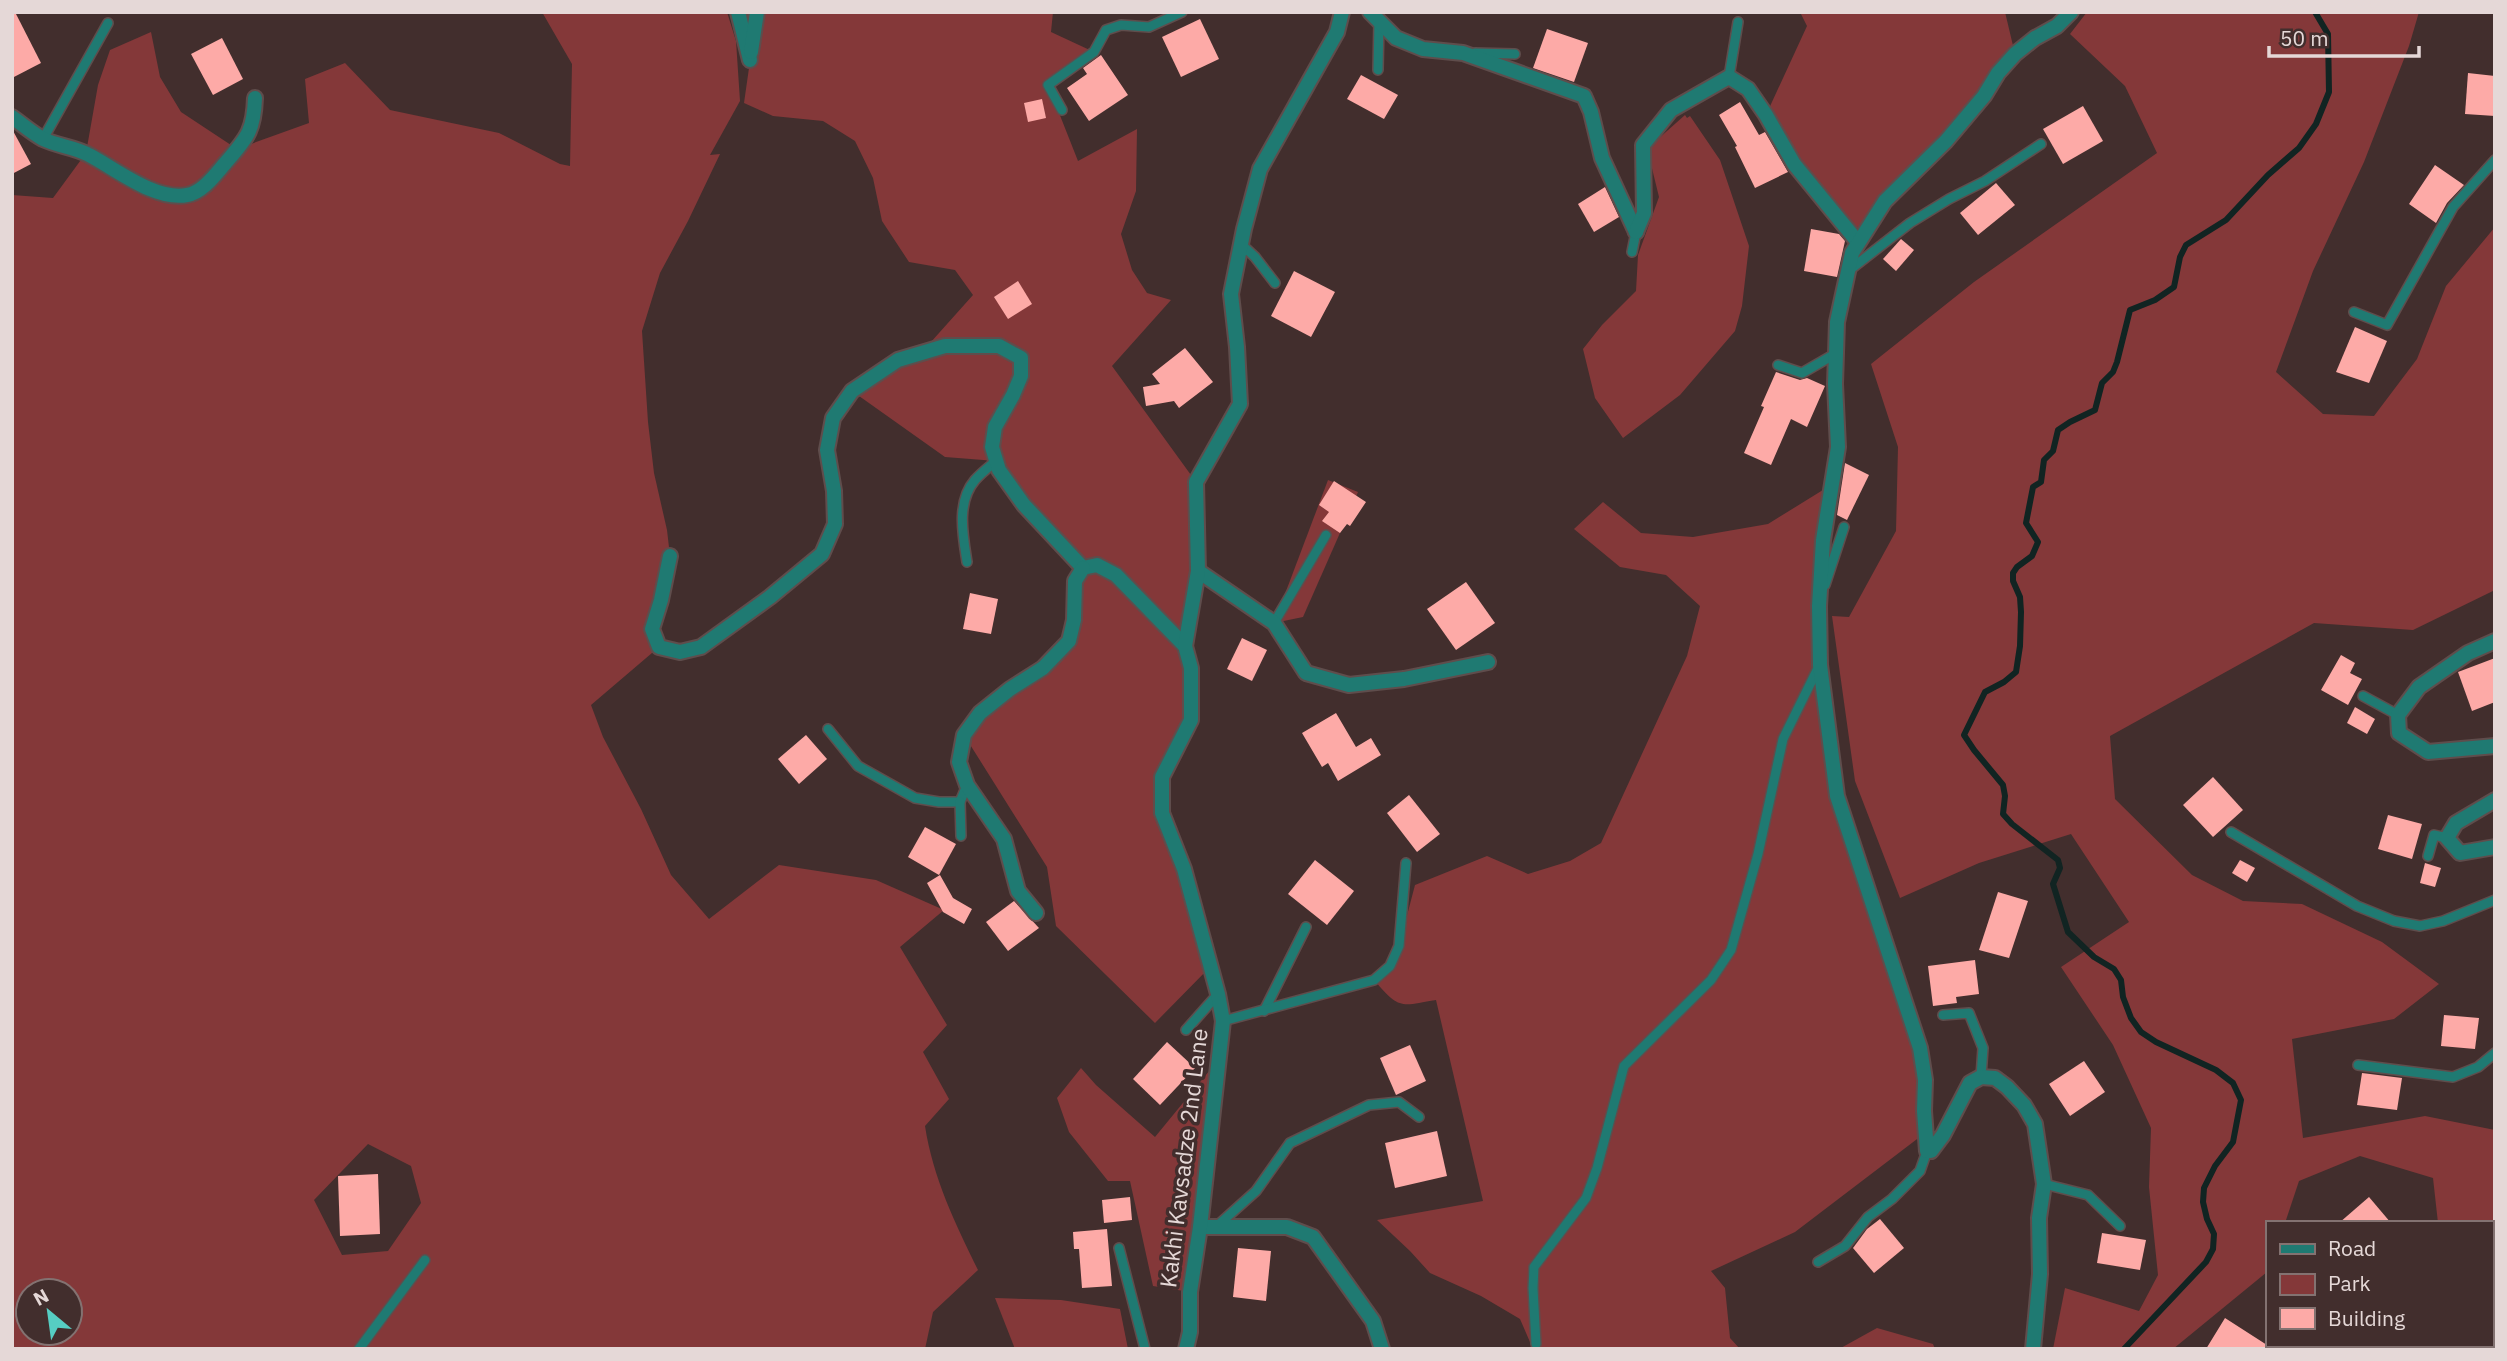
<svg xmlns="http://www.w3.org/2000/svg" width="2507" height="1361" font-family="'IBM Plex Sans',sans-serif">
<rect width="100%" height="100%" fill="#422e2d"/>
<g fill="#843839" fill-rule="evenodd">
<path d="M542,12H727L736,41L740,101L710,155L720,154L688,221L660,273L642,331L648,422L654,473L667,530L670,556L652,629L659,647L591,705L603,737L641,809L671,875L709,919L779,865L876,880L944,910L900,947L947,1025L923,1052L949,1099L925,1126C933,1178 955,1223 978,1270L933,1312L925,1349H12V195L53,198L86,153L98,85L110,50L151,32L160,77L181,112L237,149L309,123L305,79L345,63L390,110L499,133L560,164L570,166L572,64ZM368,1144L411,1166L421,1203L388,1251L342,1255L314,1200ZM28,1291H70V1333H28Z"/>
<polygon points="757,12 1053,12 1051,32 1094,52 1048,85 1078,161 1137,129 1136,191 1121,234 1132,270 1147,293 1171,300 1112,366 1196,482 1198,571 1185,646 1191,720 1162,777 1162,813 1211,966 1155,1023 1056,926 1047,867 964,735 1069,641 1083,568 996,461 945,457 852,391 922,352 973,295 955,270 909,262 882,221 873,178 855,141 823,121 773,116 744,103"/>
<polygon points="1800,12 2005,12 2015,54 1857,241 1766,115 1807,26"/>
<polygon points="2087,12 2419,12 2409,46 2364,162 2313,271 2276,372 2323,414 2374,416 2417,359 2446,286 2495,227 2495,590 2413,630 2314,623 2110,736 2115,799 2192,875 2243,901 2302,904 2382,942 2439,984 2394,1019 2292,1039 2303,1138 2425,1116 2495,1130 2495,1349 2447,1349 2447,1345 2491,1345 2491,1223 2438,1223 2433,1178 2360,1156 2299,1181 2285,1223 2267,1223 2267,1272 2173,1349 2053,1349 2065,1288 2139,1311 2158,1275 2149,1187 2151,1128 2113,1045 2061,967 2129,922 2071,834 1979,863 1900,898 1855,781 1832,616 1849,617 1896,531 1898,447 1871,364 1974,282 2157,153 2125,86 2070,34"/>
<polygon points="1685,115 1687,118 1690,116 1720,160 1749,246 1742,306 1735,331 1680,395 1623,438 1595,398 1583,349 1602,325 1636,291 1638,255 1659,197 1648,152 1649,147"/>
<polygon points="1328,480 1358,492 1303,617 1274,623"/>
<path d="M1831,485L1819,606L1837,796L1920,1048L1925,1133L1795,1232L1711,1271L1725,1288L1730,1338L1740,1349H1533L1520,1319L1481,1296L1430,1273L1410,1251L1377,1220L1483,1201L1436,1000C1400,1006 1400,1010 1374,980L1390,966L1399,946L1415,885L1487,856L1528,874L1570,861L1601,843L1687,656L1700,606L1666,575L1620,567L1574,529L1603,502L1641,533L1693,537L1768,524Z"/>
<polygon points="1219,1059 1190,1292 1153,1286 1130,1181 1108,1181 1069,1132 1057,1098 1081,1068 1096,1085 1155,1137"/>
<polygon points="995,1298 1061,1300 1120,1309 1128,1349 1015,1349"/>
<polygon points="1877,1328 1933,1344 1935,1349 1839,1349"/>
</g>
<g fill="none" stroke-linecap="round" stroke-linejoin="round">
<polyline stroke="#112422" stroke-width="6" points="2124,1349 2206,1262 2213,1249 2214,1234 2207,1219 2203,1202 2204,1188 2215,1166 2233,1142 2241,1100 2233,1083 2216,1070 2156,1042 2141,1032 2131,1018 2123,997 2121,980 2114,969 2094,957 2068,932 2053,884 2060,868 2058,860 2012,824 2003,814 2005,796 2003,785 1974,750 1964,735 1985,692 2004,682 2016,672 2020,646 2021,612 2020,597 2013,581 2013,573 2017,567 2032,556 2038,542 2026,523 2033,487 2041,482 2044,460 2053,451 2058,430 2070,422 2095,410 2102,383 2113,372 2117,362 2130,310 2155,300 2174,287 2180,257 2186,245 2226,220 2268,175 2299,148 2316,124 2329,92 2328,34 2315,12"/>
</g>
<g fill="#fdaaa7">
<polygon points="12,12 15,12 41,63 12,78"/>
<polygon points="1200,19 1219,59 1181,77 1162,37"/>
<polygon points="1547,29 1588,43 1574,82 1533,68"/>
<polygon points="222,38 243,79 213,95 191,54"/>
<polygon points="1101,55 1128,95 1089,121 1067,88 1087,74 1083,68"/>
<polygon points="2468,73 2495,76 2495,116 2465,114"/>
<polygon points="1361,75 1398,95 1384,119 1347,99"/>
<polygon points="1042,99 1046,118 1028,122 1024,103"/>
<polygon points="1740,102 1759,135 1765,132 1788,172 1755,188 1735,147 1737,146 1719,115"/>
<polygon points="2083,106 2103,141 2063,164 2043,129"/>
<polygon points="12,129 31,164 12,174"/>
<polygon points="2435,165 2464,185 2447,203 2436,223 2409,204"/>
<polygon points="1996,183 2015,205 1978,235 1960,213"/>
<polygon points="1605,187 1619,217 1594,232 1578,204"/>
<polygon points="1811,229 1839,234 1845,241 1837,277 1804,271"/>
<polygon points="1901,239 1914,250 1896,271 1883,259"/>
<polygon points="1294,271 1335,292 1311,337 1271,316"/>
<polygon points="1018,281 1032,304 1008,319 994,297"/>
<polygon points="2355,327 2387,341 2369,383 2336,372"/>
<polygon points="1185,348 1213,382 1179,408 1174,401 1146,406 1143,387 1160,384 1152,374"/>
<polygon points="1776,372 1800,380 1807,378 1825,386 1807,427 1791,419 1771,465 1744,453 1764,407 1761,406"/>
<polygon points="1845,463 1869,475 1847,520 1837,515"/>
<polygon points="1334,481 1366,502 1350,526 1347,524 1340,533 1322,521 1329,512 1319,505"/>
<polygon points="1466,582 1495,623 1456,650 1427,609"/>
<polygon points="970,593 998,599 991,634 963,629"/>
<polygon points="1242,638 1267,650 1252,681 1227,669"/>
<polygon points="2341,655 2355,663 2350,673 2362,679 2348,705 2321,690"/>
<polygon points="2495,658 2495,702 2472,711 2458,672"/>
<polygon points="2355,707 2375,719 2367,734 2347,723"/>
<polygon points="1336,713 1356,747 1371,738 1381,755 1338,781 1328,763 1322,767 1302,733"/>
<polygon points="806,735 827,759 799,784 778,759"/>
<polygon points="2213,777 2243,810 2213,837 2183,805"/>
<polygon points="1409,795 1440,834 1417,852 1387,813"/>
<polygon points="2388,815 2422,824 2412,859 2378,849"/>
<polygon points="925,827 956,844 939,875 908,857"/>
<polygon points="1315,860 1354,891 1327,925 1288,894"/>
<polygon points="2240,860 2255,868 2247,882 2232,873"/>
<polygon points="2425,863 2441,868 2435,887 2420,883"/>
<polygon points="940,875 953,898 972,909 964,924 943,912 927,883"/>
<polygon points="1998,892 2028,901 2009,958 1979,950"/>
<polygon points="1014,901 1039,928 1008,951 986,922"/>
<polygon points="1975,960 1979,994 1956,997 1957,1003 1933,1006 1928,966"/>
<polygon points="2444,1015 2479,1018 2475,1049 2441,1046"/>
<polygon points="1167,1042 1195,1068 1160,1105 1133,1079"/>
<polygon points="1410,1045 1426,1081 1396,1095 1380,1058"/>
<polygon points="2084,1061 2105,1092 2070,1116 2049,1084"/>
<polygon points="2362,1073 2402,1078 2397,1110 2357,1105"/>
<polygon points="1437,1131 1447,1176 1395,1188 1385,1143"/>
<polygon points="378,1174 380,1234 340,1236 338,1176"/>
<polygon points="1130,1197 1132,1220 1104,1223 1102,1200"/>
<polygon points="2369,1197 2391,1223 2339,1223"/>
<polygon points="1880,1219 1904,1248 1874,1273 1853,1248 1867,1229"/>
<polygon points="1107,1229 1112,1286 1082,1288 1079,1249 1074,1249 1073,1232"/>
<polygon points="2102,1233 2146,1240 2140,1270 2097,1263"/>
<polygon points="1238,1248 1271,1251 1266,1301 1233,1297"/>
<polygon points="2225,1318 2267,1345 2275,1349 2206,1349"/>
</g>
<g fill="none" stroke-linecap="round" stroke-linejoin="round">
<defs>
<g id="service">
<polyline points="1475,53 1515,54"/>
<polyline points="1378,70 1379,21"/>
<polyline points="1729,77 1738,22"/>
<polyline points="1062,110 1048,85 1094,52 1106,30 1121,25 1149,27 1182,12"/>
<polyline points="43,139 108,23"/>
<polyline points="1241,244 1255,257 1275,283"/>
<polyline points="1632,252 1636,232"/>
<polyline points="1847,272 1910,223 1949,199 1985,181 2041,144"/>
<polyline points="2354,312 2387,325 2453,207 2495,160"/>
<polyline points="1778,365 1802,373 1835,354"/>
<path d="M967,562C963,536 956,502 975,480C981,473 989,467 996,461"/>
<polyline points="1825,585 1844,527"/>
<polyline points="1274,623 1326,535"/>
<polyline points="2363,696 2398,715"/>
<polyline points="828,729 858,766 915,798 939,802 960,802 967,785"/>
<polyline points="960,802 961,836"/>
<polyline points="2231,832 2357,906 2394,921 2420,926 2443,921 2495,900"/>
<polyline points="2428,856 2434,835 2447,838"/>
<polyline points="1264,1011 1306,927"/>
<polyline points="1943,1015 1969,1013 1983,1048 1981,1077"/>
<polyline points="1223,1021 1374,980 1390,966 1399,946 1406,863"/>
<polyline points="1186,1030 1218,994"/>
<polyline points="2358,1065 2453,1077 2478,1067 2495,1053"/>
<polyline points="2044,1184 2088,1195 2120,1226"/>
<polyline points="1217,1226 1256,1191 1290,1143 1369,1105 1399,1102 1419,1117"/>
<polyline points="1119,1248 1145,1349"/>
<polyline points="1818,1262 1845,1246 1868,1217 1892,1199 1920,1171 1927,1151"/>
<polyline points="1536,1344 1533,1288 1534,1267 1586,1198 1597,1168 1624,1066 1711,980 1731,950 1758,854 1783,739 1819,666"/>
<polyline points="2317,1345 2318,1349"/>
<polyline points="359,1349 425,1260"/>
</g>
<g id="minor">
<polyline points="738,12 750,60"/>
<polyline points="1370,12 1396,38 1423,49 1463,53 1584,96 1591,112 1602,158 1636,232"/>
<polyline points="751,52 757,12"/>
<path d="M12,117C22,124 32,133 43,139C57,146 75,147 89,155C116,169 155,201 187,195C204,192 217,172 228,160C248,137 254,129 255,98"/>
<polyline points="1636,232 1644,213 1643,145 1671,110 1729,77 1748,89 1766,115 1794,164 1857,241"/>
<polyline points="670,556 661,600 652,629 659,647 680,652 701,647 770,597 822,554 835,524 834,491 827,450 833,418 852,391 898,360 945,346 999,346 1021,358 1021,376 1013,395 995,427 992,447 999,470 1024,505 1083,568"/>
<polyline points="1083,568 1097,565 1116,575 1185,646"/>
<polyline points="1198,571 1274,623 1306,673 1349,685 1404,679 1488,662"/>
<polyline points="2495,641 2468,653 2419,687 2398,715 2399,733 2428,752 2495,746"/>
<polyline points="2495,800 2456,823 2447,838 2460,853 2495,847"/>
<polyline points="1036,913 1018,891 1004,839 967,785 959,762 964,735 980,713 1010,689 1043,668 1069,641 1074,620 1075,581 1083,568"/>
<polyline points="1200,1227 1287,1227 1313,1237 1373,1321 1382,1349"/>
<polyline points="1186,1349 1190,1332 1190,1292 1200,1227 1223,1021 1218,994 1184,869 1162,813 1162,777 1191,720 1191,668 1185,646 1198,571 1196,482 1240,404 1237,347 1231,294 1244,229 1260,169 1337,32 1342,12"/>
<polyline points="2033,1349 2040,1274 2039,1218 2044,1184 2035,1124 2024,1105 2007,1087 1995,1078 1981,1077 1970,1083 1943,1135 1931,1151 1927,1151 1924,1111 1925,1080 1920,1048 1837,796 1820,665 1819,606 1823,540 1838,447 1835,384 1837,322 1852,253 1885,201 1946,141 1984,96 1998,73 2015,54 2035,38 2057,26 2071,12"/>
</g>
</defs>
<use href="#service" stroke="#5f4d4c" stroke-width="12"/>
<use href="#minor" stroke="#5f4d4c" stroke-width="18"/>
<use href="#service" stroke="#1f7a72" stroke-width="9"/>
<use href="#minor" stroke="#1f7a72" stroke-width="14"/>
</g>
<g text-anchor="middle" stroke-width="7" stroke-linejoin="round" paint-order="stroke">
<g font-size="23" fill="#e5d8d7" stroke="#422e2d">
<text transform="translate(1184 1158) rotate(-83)" y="8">Kakhi Kavsadze 2nd Lane</text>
</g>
</g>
<rect width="2507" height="1361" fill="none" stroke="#e5d8d7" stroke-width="28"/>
<rect x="2266" y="1221" width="228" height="126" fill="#422e2d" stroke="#837271" stroke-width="2"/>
<rect x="2280" y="1244" width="35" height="10" fill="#1f7a72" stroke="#837271" stroke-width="2"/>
<text x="2328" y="1256" font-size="21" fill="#e5d8d7">Road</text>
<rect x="2280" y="1274" width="35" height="21" fill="#843839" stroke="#837271" stroke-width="2"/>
<text x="2328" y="1291" font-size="21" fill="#e5d8d7">Park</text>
<rect x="2280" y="1308" width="35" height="21" fill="#fdaaa7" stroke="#837271" stroke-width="2"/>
<text x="2328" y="1326" font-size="21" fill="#e5d8d7">Building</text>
<g transform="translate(49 1312) rotate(331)"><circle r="33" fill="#422e2d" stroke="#837271" stroke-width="2"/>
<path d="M0-5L12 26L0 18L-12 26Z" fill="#56cec3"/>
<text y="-10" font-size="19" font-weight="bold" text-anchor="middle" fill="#e5d8d7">N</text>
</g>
<path d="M2269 46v10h150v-10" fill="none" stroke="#e5d8d7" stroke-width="3.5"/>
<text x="2280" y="46" font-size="21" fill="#e5d8d7" stroke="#422e2d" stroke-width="5" paint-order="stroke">50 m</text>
</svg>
